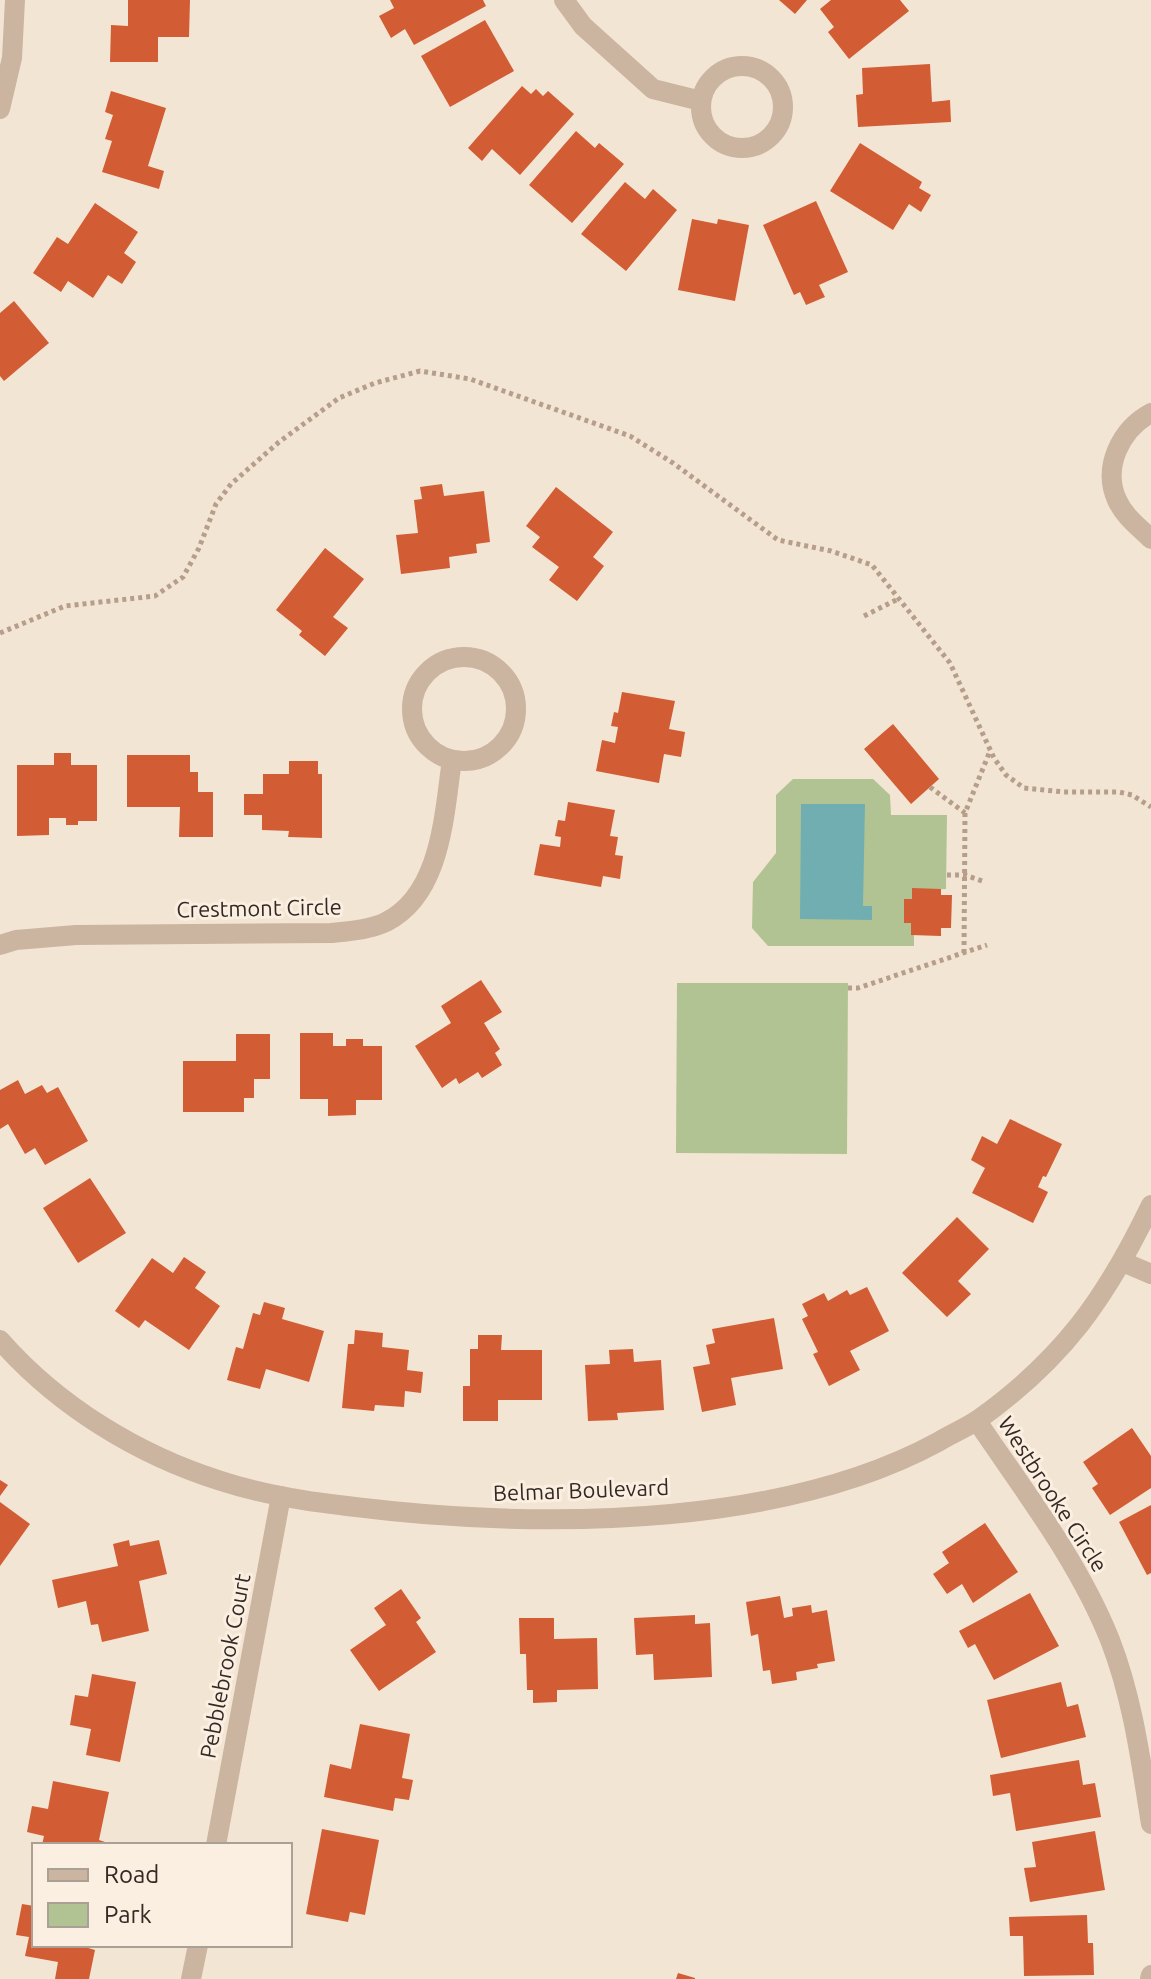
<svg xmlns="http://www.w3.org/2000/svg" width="1151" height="1979" font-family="Ubuntu,sans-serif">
<rect width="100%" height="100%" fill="#f3e5d4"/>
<g fill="#b2c393">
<polygon points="793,779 873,779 890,795 891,815 947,815 946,889 914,890 914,946 768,946 752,928 753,882 776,853 776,795"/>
<polygon points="677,983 848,983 847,1154 676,1153"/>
</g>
<polygon fill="#71aeb2" points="801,804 865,804 863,906 872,906 872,920 800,919"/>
<g fill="#d25c33">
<polygon points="128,0 190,0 189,37 158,37 158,62 110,62 111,25 128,26"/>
<polygon points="390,0 483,0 486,6 414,45 405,29 391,38 379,16 394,8"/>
<polygon points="779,0 807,0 795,14"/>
<polygon points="831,0 900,0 909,11 849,59 828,32 834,27 820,9"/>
<polygon points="485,20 514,71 450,107 421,56"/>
<polygon points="930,64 932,102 950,100 951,122 858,127 856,95 863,94 862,68"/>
<polygon points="522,86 531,94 536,89 543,96 548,91 574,114 520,175 492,149 482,161 468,148"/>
<polygon points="111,91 166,108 148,166 164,171 159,189 102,172 112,141 105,139 113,115 105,112"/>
<polygon points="576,131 595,148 599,143 624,164 572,223 529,185"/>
<polygon points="860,143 922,182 919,188 931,195 921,212 909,204 893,230 830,191"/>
<polygon points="625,182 645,199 653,189 677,210 626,271 581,234"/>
<polygon points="816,201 848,272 819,285 825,297 806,305 800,292 794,295 763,225"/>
<polygon points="95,203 138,232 124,253 136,262 122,284 108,275 93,298 68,281 61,292 33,273 57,237 68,244"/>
<polygon points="692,219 717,224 718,219 749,225 735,301 678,290"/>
<polygon points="14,301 49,343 4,381 0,376 0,313"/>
<polygon points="442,484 444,496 484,491 490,542 476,544 477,553 449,557 450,568 401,574 396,535 418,533 414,500 422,499 420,487"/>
<polygon points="556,487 613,532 593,557 604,566 577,601 549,580 559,567 532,547 540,537 526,526"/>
<polygon points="325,548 364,579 333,617 348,628 325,656 299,635 302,631 276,610"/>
<polygon points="622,692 675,701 669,729 685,732 681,757 664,754 659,783 596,771 602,740 615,743 618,727 611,726 614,712 618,713"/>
<polygon points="893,724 939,779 911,804 864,749"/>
<polygon points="54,753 71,753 71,765 97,765 97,821 78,821 78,825 66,825 66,818 49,818 49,835 17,836 17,765 54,765"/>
<polygon points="127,755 190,755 190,772 198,772 198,792 213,792 213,837 179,837 180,807 127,807"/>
<polygon points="289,761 318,761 318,774 322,774 322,838 288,837 289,831 262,830 262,815 244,815 244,794 263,794 263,774 289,774"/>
<polygon points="568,802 615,810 610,836 618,837 615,855 623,856 620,879 603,876 601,887 534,875 540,844 560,847 561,837 555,836 558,820 565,821"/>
<polygon points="912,888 941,889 941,895 952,895 951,928 941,928 941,936 911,935 911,923 904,923 904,899 912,899"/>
<polygon points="481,980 502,1012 484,1023 500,1049 495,1053 502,1065 482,1078 478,1072 459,1084 456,1078 442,1088 415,1046 451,1023 441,1006"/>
<polygon points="300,1033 333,1033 333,1046 346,1046 346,1039 363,1039 363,1046 382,1046 382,1100 356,1100 356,1115 328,1116 328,1099 300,1099"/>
<polygon points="236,1034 270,1034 270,1079 254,1079 254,1098 244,1098 244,1112 183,1112 183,1061 236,1061"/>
<polygon points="18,1080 25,1094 42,1085 47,1093 58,1087 88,1141 45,1165 35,1148 25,1154 8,1124 0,1129 0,1090"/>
<polygon points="1010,1119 1062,1144 1046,1177 1043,1176 1038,1187 1048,1192 1033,1223 972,1193 985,1168 971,1160 982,1136 997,1144"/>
<polygon points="90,1178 126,1233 78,1263 43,1208"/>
<polygon points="957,1217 989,1249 958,1281 971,1294 947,1317 902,1273"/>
<polygon points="184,1257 206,1272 195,1288 220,1306 189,1350 145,1320 139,1328 115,1311 152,1258 173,1273"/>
<polygon points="867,1287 889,1331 850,1351 860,1370 829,1386 813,1354 818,1352 802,1319 808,1316 802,1304 824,1293 828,1301 847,1290 850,1295"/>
<polygon points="264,1302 285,1308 282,1319 324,1331 309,1382 266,1369 260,1389 227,1380 236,1347 243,1349 253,1313 260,1315"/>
<polygon points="774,1318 783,1369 731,1378 736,1405 702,1412 693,1367 710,1364 706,1345 715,1343 712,1329"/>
<polygon points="355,1330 383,1333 382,1347 409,1350 407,1370 423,1372 421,1393 405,1391 404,1407 375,1405 374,1411 342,1408 348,1344 354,1344"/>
<polygon points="478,1335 502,1335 501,1350 542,1350 542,1400 498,1400 498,1421 463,1421 463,1386 470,1386 470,1349 478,1349"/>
<polygon points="633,1349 634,1362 661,1360 664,1410 617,1413 618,1420 588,1421 585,1365 610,1364 609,1350"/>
<polygon points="1132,1428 1151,1456 1151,1488 1110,1515 1092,1488 1098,1484 1083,1462"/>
<polygon points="0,1480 8,1485 0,1496"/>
<polygon points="0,1502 30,1524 0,1566"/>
<polygon points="1151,1505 1151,1573 1147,1575 1119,1522"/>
<polygon points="985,1523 1018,1572 973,1603 962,1584 947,1594 933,1574 949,1563 942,1552"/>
<polygon points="129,1540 130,1546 159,1540 167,1574 139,1581 149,1631 102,1642 98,1624 91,1625 86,1601 58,1608 52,1580 118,1566 113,1544"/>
<polygon points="401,1589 421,1618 416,1622 436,1652 379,1691 350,1650 386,1625 374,1608"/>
<polygon points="1030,1593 1059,1646 994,1680 975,1644 968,1648 959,1631"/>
<polygon points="780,1596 784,1618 793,1616 792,1608 811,1605 812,1613 827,1610 835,1661 817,1664 818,1668 796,1672 797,1680 772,1684 770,1670 763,1671 758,1634 751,1636 746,1602"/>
<polygon points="695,1615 695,1624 710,1623 712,1677 654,1680 653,1654 636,1655 634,1618"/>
<polygon points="519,1618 554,1618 554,1639 597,1638 598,1689 557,1690 557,1702 533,1703 533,1690 527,1690 526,1654 520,1654"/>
<polygon points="92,1674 136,1682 120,1762 86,1755 91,1729 70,1725 75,1695 88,1697"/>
<polygon points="1061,1682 1067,1707 1078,1704 1086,1737 1001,1758 987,1700"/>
<polygon points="360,1724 410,1734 402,1778 413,1780 409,1800 395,1798 393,1811 324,1797 330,1764 351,1769"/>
<polygon points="1079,1760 1083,1785 1095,1783 1101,1817 1016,1831 1010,1793 993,1796 990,1775"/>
<polygon points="53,1781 109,1792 99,1840 114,1845 42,1845 44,1836 27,1832 32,1806 48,1809"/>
<polygon points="322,1829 379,1840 365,1915 350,1912 348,1922 306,1914"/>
<polygon points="1095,1831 1105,1890 1030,1902 1024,1868 1036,1867 1032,1842"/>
<polygon points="22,1904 34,1906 34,1945 78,1945 95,1950 89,1979 55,1979 58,1962 25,1956 29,1937 16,1935"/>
<polygon points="1087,1915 1088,1943 1093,1943 1094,1975 1024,1976 1023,1936 1010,1936 1009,1917"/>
<polygon points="678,1973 695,1978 695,1979 676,1979"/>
</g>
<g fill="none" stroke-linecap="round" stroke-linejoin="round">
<g stroke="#b79e8a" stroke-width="5" stroke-dasharray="4 4" stroke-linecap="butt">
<polyline points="864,616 898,599"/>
<polyline points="0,633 65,606 155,596 183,577 199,548 216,504 231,484 279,442 339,398 375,383 420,371 470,379 630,436 673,463 778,540 831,551 872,565 950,663 994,758 1006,775 1024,788 1064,792 1119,792 1132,795 1151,807"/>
<polyline points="930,787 965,813"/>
<polyline points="947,875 965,875 985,882"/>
<polyline points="964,953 965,813 990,751"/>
<polyline points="848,988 858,988 987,945"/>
</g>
<g stroke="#cbb4a0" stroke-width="20">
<polyline points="564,0 583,26 653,89 701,101"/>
<circle cx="742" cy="107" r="41"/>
<polyline points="0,109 12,58 15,0"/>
<path d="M1151,413C1121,429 1102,467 1117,500C1124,516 1139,527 1151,539"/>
<circle cx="464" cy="709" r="52"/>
<path d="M0,945L16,940L76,935L331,933C349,931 369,930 386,922C442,894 444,813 452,760"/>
<polyline points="1123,1262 1151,1274"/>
<path d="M0,1340C58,1406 138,1455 221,1481C276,1499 335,1505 391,1511C561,1528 785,1525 938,1442C951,1434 966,1428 979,1419C1064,1358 1106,1298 1151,1205"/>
<path d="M977,1421C1024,1491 1078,1560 1110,1640C1133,1699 1141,1762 1151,1824"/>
<polyline points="216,1845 281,1496"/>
<polyline points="191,1979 198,1945"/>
<polyline points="1150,1979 1151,1975"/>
</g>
</g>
<g text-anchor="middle" stroke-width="6" stroke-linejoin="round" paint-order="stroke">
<g font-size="22" fill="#342924" stroke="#fbefe1">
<text transform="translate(259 908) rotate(-1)" y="8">Crestmont Circle</text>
<text transform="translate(581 1490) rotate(-2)" y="8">Belmar Boulevard</text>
<text transform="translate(1053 1494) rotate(57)" y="8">Westbrooke Circle</text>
<text transform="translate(225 1666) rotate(-79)" y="8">Pebblebrook Court</text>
</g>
</g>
<rect x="32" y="1843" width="260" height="104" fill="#fbefe1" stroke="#aba095" stroke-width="2"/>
<rect x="48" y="1869" width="40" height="12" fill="#cbb4a0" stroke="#aba095" stroke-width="2"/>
<text x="104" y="1883" font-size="24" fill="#342924">Road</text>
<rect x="48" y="1903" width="40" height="24" fill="#b2c393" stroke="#aba095" stroke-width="2"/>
<text x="104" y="1923" font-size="24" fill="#342924">Park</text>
</svg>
